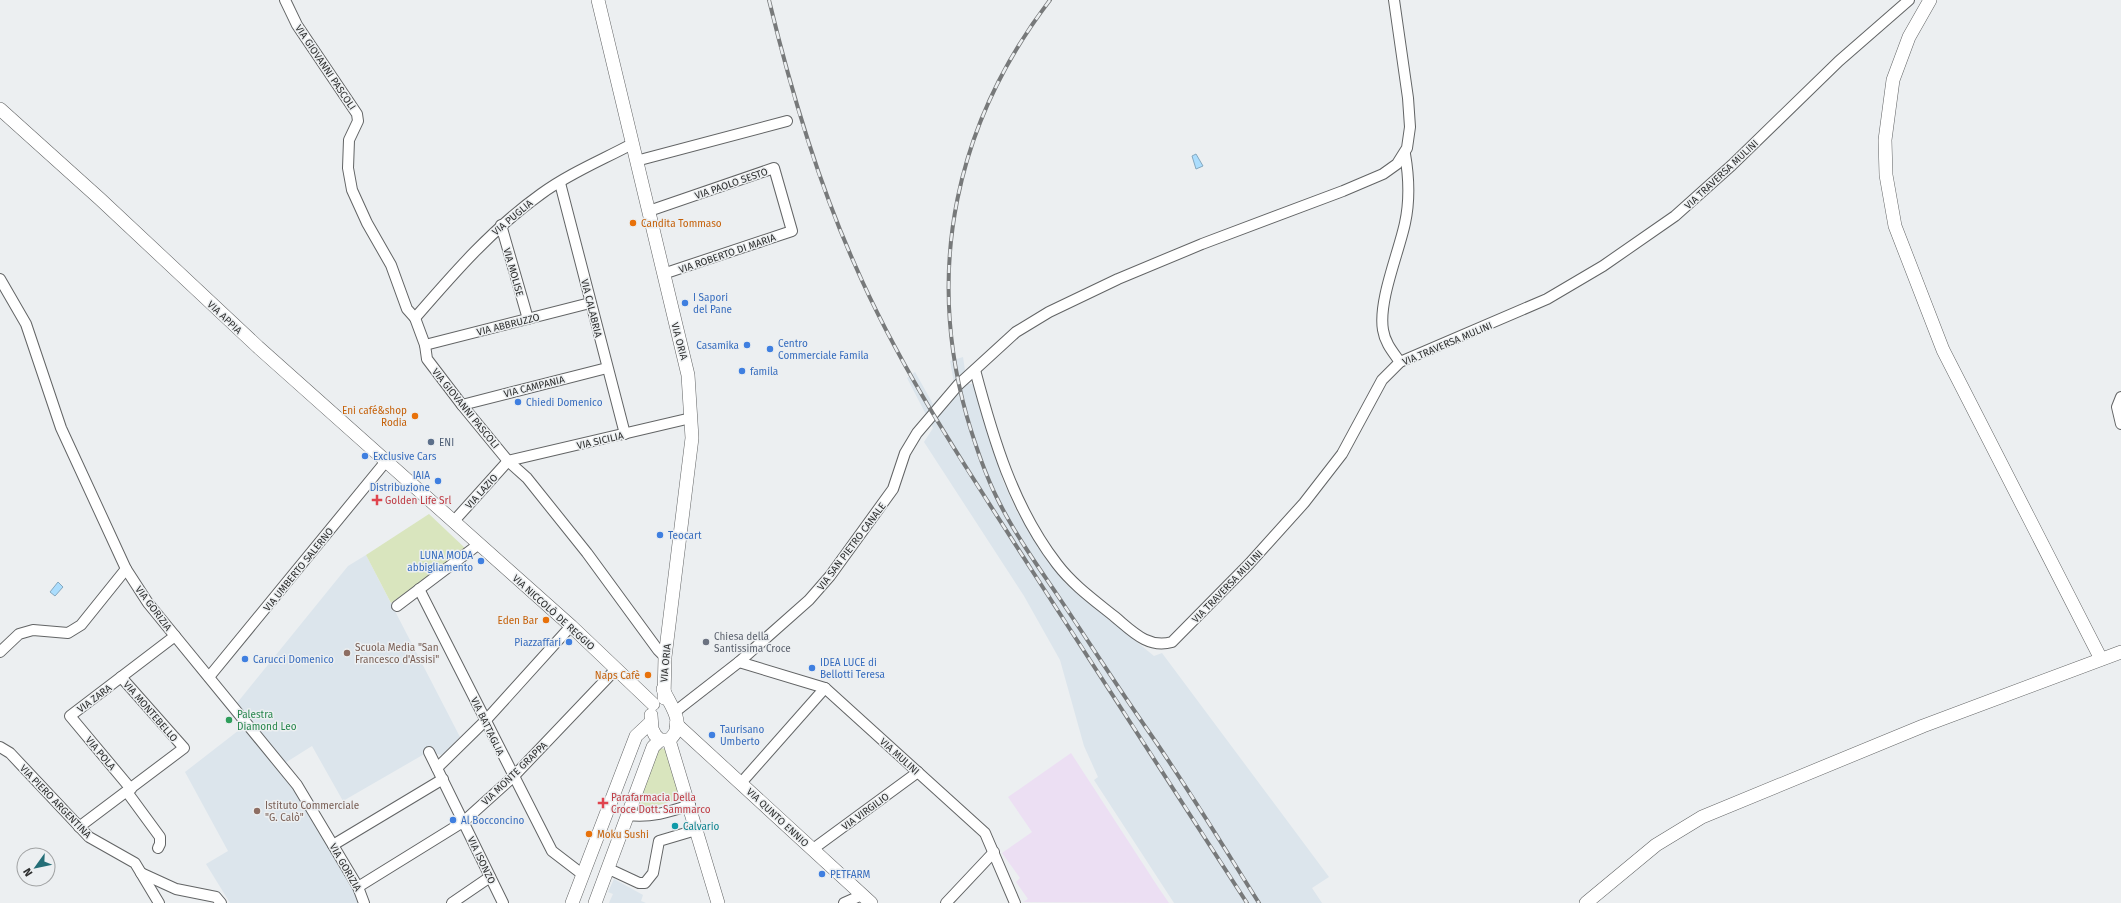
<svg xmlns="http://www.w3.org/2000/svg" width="2121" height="903" font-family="'Fira Sans',sans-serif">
<rect width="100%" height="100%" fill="#eceff1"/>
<polygon fill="#ecdff3" points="1071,753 1158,887 1169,903 1023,902 1028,899 1016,882 1020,878 1002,853 1032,832 1008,797"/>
<g fill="#dce5ec">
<polygon points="963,357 967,384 974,384 976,389 1003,481 1017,512 1065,583 1154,656 1162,653 1329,877 1312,888 1322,903 1174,903 1094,780 1098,777 1084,746 1060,660 1024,596 924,442 933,428 907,378 915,372 933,404 954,383 950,361"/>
<polygon points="366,555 460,737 442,755 436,754 433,749 343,801 312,746 285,763 237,703 348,566"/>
<polygon points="243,727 295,789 351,877 360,903 230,903 206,864 228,851 185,772"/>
<polygon points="614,879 643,895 641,901 646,903 609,903 613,894 608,892"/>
</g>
<g fill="#d9e5be">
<polygon points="429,514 466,549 391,603 366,555"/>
<polygon points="658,748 669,749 681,794 677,800 633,812"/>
</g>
<g fill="#abddfd" stroke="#85a8bf">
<polygon points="1196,154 1203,166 1196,169 1192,156"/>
<polygon points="58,582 63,587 55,596 50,592"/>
</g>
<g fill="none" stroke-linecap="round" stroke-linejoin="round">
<defs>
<g id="street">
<polyline points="285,0 297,25 357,114 358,121 349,140 348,168 352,190 367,223 391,265 407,309 415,318 425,345 427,359 462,405 508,461 527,478 587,553 658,650 665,657"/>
<polyline points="636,161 787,121"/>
<polyline points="560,183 625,434"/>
<polyline points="649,211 774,168 792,231 663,274"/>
<polyline points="501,225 528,319"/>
<polyline points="0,279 26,324 61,428 126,569 148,603 297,785 358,887 364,903"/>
<path d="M415,318C454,273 492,229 541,194C568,174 602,160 632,144"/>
<polyline points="425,345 590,303"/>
<path d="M1400,362C1393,352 1385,343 1383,330C1378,301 1399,252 1405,223C1410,200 1409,177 1405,154"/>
<path d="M975,370C993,438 1013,507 1057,564C1073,585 1094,600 1115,617C1132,631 1148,649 1172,642L1249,564L1304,503L1342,454L1382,380L1400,362L1547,299L1603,266L1675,216L1732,165L1839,61L1909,0"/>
<polyline points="2121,397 2117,407 2121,424"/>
<polyline points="462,405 607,368"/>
<polyline points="454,521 508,461 691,418"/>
<polyline points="419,589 552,851 582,874"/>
<polyline points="397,606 479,544"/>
<polyline points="0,652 19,634 33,630 68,633 81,625 126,569"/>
<polyline points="739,662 825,688 985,833 1015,903"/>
<polyline points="209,677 387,460"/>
<polyline points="676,711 739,662 809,600 830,576 893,489 905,453 917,433 958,385 1016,332 1049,312 1118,279 1202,244 1343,191 1383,174 1397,164 1407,148 1410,127 1408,98 1394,0"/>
<polyline points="0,747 10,753 89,837 135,863 159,903"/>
<polyline points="429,752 503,903"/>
<polyline points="437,768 486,720 571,626"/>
<polyline points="741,783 825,688"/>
<polyline points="131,789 70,716 175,636"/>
<polyline points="127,792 160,837 160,844 158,848"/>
<path d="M628,815C650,818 669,812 690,805"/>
<polyline points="79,827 184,748 121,677"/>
<polyline points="333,845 443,779"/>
<polyline points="813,849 918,772"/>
<polyline points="609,869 639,883 645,883 653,873 659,841 696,830"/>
<polyline points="141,873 176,889 216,897 221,903"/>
<polyline points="358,887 463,822 513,777 616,669"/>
<polyline points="452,903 490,877"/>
<polyline points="844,903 862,895"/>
<polyline points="946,903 994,852"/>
</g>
<g id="secondary">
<polyline points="598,0 688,375 692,438 665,657 664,698"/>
<polyline points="1930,0 1909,37 1893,80 1885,140 1886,175 1895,226 1943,350 2101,659"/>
<polyline points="0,109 100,199 258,347 571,626 653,704"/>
<path d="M651,715L652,729L655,735L660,740H669C688,724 669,704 663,689"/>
<polyline points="676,724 871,903"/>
<polyline points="669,740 718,903"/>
<polyline points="572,903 636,736 651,722"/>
<polyline points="595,903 653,747 660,740"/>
<polyline points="1586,903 1656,845 1702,817 1923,726 2121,652"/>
</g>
</defs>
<use href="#street" stroke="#626465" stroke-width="12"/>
<use href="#secondary" stroke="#626465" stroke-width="14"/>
<use href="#street" stroke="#fff" stroke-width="10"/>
<use href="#secondary" stroke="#fff" stroke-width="13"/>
<defs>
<g id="rail">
<path d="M769,0C791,91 817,180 855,265C902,373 968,470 1031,569C1103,680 1175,791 1247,903"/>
<path d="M1050,0C956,123 925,268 967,417C975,444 984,472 997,498C1013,531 1035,562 1056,593C1087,639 1117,686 1149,732C1188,788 1223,846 1259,903"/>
</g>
</defs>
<use href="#rail" stroke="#77797a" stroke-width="4"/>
<use href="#rail" stroke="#eceff1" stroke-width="2.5" stroke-dasharray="8" stroke-linecap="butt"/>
</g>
<g fill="#e8710a" stroke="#eceff1" stroke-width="1.5">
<circle cx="633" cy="223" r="4"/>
<circle cx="415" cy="416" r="4"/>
<circle cx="546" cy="620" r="4"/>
<circle cx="648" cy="675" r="4"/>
<circle cx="589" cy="834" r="4"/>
</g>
<g fill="#3f7fe0" stroke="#eceff1" stroke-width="1.5">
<circle cx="685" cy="303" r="4"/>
<circle cx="747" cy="345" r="4"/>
<circle cx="770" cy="349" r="4"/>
<circle cx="742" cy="371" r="4"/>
<circle cx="518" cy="402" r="4"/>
<circle cx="365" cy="456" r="4"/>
<circle cx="438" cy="481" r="4"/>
<circle cx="660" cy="535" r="4"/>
<circle cx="481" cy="561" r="4"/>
<circle cx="569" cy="642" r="4"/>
<circle cx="245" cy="659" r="4"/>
<circle cx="812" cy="668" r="4"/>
<circle cx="712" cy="735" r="4"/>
<circle cx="453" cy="820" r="4"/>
<circle cx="822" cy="874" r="4"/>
</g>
<circle fill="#5c6f8a" stroke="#eceff1" stroke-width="1.5" cx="431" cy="442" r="4"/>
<g fill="#e0444e" stroke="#eceff1" stroke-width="1.5">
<path d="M375 494h4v4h4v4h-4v4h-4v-4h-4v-4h4z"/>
<path d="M601 797h4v4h4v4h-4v4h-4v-4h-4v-4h4z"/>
</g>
<circle fill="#6b7280" stroke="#eceff1" stroke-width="1.5" cx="706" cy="642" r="4"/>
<g fill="#8d6e63" stroke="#eceff1" stroke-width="1.5">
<circle cx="347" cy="653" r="4"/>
<circle cx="257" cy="811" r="4"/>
</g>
<circle fill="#2e9e5b" stroke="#eceff1" stroke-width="1.5" cx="229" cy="720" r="4"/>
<circle fill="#0f9aa8" stroke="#eceff1" stroke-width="1.5" cx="675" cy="826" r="4"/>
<g text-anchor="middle" stroke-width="3" stroke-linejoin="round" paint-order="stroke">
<g font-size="10" fill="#2d2e2e" stroke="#eceff1">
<text transform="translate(326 67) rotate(56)" y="4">VIA GIOVANNI PASCOLI</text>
<text transform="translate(1721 174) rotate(-43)" y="4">VIA TRAVERSA MULINI</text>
<text transform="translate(731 183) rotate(-19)" y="4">VIA PAOLO SESTO</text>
<text transform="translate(512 217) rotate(-40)" y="4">VIA PUGLIA</text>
<text transform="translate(727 253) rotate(-19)" y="4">VIA ROBERTO DI MARIA</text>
<text transform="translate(514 272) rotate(74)" y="4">VIA MOLISE</text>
<text transform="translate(592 308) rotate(76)" y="4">VIA CALABRIA</text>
<text transform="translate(225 317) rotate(43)" y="4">VIA APPIA</text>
<text transform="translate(508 324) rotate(-14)" y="4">VIA ABBRUZZO</text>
<text transform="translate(680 341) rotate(75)" y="4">VIA ORIA</text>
<text transform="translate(1447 343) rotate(-23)" y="4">VIA TRAVERSA MULINI</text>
<text transform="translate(534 386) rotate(-14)" y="4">VIA CAMPANIA</text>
<text transform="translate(466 408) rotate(51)" y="4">VIA GIOVANNI PASCOLI</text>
<text transform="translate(600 440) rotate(-13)" y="4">VIA SICILIA</text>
<text transform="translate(481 491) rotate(-48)" y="4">VIA LAZIO</text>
<text transform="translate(851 546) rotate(-53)" y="4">VIA SAN PIETRO CANALE</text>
<text transform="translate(298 569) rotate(-51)" y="4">VIA UMBERTO SALERNO</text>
<text transform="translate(1227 586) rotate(-46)" y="4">VIA TRAVERSA MULINI</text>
<text transform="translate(154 608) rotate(53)" y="4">VIA GORIZIA</text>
<text transform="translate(554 612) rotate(42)" y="4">VIA NICCOLÒ DE REGGIO</text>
<text transform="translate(665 663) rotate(-85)" y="4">VIA ORIA</text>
<text transform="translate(94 698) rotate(-37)" y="4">VIA ZARA</text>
<text transform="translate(151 711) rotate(49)" y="4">VIA MONTEBELLO</text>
<text transform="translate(488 726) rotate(64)" y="4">VIA BATTAGLIA</text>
<text transform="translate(101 753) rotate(50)" y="4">VIA POLA</text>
<text transform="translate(900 756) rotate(42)" y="4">VIA MULINI</text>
<text transform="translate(514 773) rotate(-44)" y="4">VIA MONTE GRAPPA</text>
<text transform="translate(56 801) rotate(46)" y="4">VIA PIERO ARGENTINA</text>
<text transform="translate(865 811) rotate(-36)" y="4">VIA VIRGILIO</text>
<text transform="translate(778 817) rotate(43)" y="4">VIA QUNTO ENNIO</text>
<text transform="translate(482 860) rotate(64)" y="4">VIA ISONZO</text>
<text transform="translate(346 867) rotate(60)" y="4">VIA GORIZIA</text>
</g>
<g font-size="10" fill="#c56008" stroke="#eceff1" text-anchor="end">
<text x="641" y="227" text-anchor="start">Candita Tommaso</text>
<text x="407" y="414">Eni café&amp;shop<tspan x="407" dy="12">Rodia</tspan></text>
<text x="538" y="624">Eden Bar</text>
<text x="640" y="679">Naps Cafè</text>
<text x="597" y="838" text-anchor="start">Moku Sushi</text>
</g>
<g font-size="10" fill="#366cbe" stroke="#eceff1" text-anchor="start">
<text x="693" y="301">I Sapori<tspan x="693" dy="12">del Pane</tspan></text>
<text x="778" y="347">Centro<tspan x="778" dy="12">Commerciale Famila</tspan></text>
<text x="739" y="349" text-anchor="end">Casamika</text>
<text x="750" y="375">famila</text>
<text x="526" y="406">Chiedi Domenico</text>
<text x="373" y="460">Exclusive Cars</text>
<text x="430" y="479" text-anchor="end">IAIA<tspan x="430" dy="12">Distribuzione</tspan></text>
<text x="668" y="539">Teocart</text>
<text x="473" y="559" text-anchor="end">LUNA MODA<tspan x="473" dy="12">abbigliamento</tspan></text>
<text x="561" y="646" text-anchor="end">Piazzaffari</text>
<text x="253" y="663">Carucci Domenico</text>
<text x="820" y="666">IDEA LUCE di<tspan x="820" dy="12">Bellotti Teresa</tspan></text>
<text x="720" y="733">Taurisano<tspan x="720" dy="12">Umberto</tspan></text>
<text x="461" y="824">Al Bocconcino</text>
<text x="830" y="878">PETFARM</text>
</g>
<g font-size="10" fill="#4e5e75" stroke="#eceff1" text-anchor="start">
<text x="439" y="446">ENI</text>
</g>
<g font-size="10" fill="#be3a42" stroke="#eceff1" text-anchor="start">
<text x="385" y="504">Golden Life Srl</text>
<text x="611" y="801">Parafarmacia Della<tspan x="611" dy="12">Croce Dott. Sammarco</tspan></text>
</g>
<g font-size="10" fill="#5b616d" stroke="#eceff1" text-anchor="start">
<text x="714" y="640">Chiesa della<tspan x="714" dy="12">Santissima Croce</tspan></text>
</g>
<g font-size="10" fill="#785e54" stroke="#eceff1" text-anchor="start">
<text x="355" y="651">Scuola Media "San<tspan x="355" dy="12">Francesco d'Assisi"</tspan></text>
<text x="265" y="809">Istituto Commerciale<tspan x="265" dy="12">"G. Calò"</tspan></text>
</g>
<g font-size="10" fill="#27864d" stroke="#eceff1" text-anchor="start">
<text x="237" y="718">Palestra<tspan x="237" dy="12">Diamond Leo</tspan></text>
</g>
<g font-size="10" fill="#0d838f" stroke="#eceff1" text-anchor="start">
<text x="683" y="830">Calvario</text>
</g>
</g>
<g transform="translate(36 867) rotate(237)"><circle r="19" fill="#eceff1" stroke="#a0a2a3"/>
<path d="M0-3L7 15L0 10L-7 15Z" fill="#246e77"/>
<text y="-6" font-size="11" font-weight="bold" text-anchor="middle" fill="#2d2e2e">N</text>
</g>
</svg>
